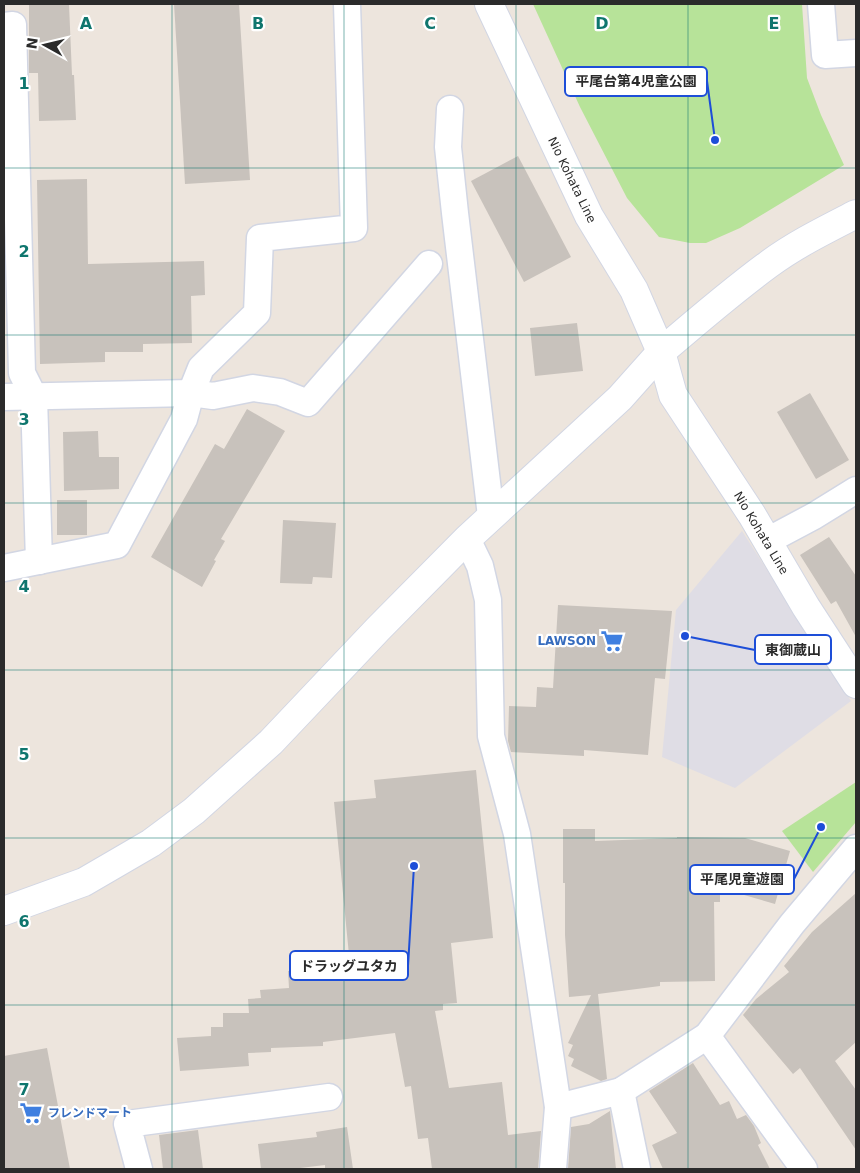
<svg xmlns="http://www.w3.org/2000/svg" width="860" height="1173" font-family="'DejaVu Sans','Noto Sans JP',sans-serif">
<rect width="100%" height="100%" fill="#ede5dd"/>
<polygon fill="#dfdde5" points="742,531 851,701 735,788 662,757 676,610"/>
<g fill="#b7e399">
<polygon points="533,4 802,4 807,78 821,115 844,165 740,228 706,243 690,243 659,237 627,198 580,107"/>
<polygon points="856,782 856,822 813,872 782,831"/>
</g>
<g fill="#c8c2bc">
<polygon points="29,4 69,4 72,75 74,75 76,120 39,121 38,73 29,73"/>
<polygon points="174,4 239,4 250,180 185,184"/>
<polygon points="518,156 571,257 524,282 471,181"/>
<polygon points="87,179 88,264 204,261 205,295 191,296 192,343 143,344 143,352 105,352 105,362 40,364 37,180"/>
<polygon points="577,323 583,371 535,376 530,328"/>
<polygon points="810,393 849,460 816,479 777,412"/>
<polygon points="247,409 285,431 221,539 225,541 214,560 216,561 202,587 151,557 215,444 224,449"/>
<polygon points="98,431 99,457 119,457 119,489 64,491 63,432"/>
<rect x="57" y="500" width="30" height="35"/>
<polygon points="283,520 336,523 332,578 313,577 312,584 280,583"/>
<polygon points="829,537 856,576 856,637 836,601 831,604 800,555"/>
<polygon points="558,605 672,611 665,679 655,678 648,755 584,750 584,756 511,752 508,741 509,706 536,707 537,687 553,688"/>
<polygon points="476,770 493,938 451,943 457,1003 443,1004 443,1010 435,1011 449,1088 502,1082 508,1135 541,1131 538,1169 432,1169 428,1138 418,1139 411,1086 405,1087 395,1033 323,1042 323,1046 271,1048 271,1052 248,1053 249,1066 180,1071 177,1038 211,1036 211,1027 223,1027 223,1013 249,1013 248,999 261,998 260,990 289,988 288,971 350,965 334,802 376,798 374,780"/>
<polygon points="563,829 595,829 595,841 677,838 677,837 745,838 790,851 775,904 720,888 720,902 714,902 715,981 660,982 660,986 598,994 607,1079 601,1081 571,1066 574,1059 568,1056 573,1045 568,1043 591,995 569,997 565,935 565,883 563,883"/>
<polygon points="856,893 856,1042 835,1061 856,1090 856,1150 800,1068 793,1074 743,1015 756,999 789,972 784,966 812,932"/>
<polygon points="47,1048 70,1169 4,1169 4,1056"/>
<polygon points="693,1063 720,1105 729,1101 737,1119 746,1115 754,1126 761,1143 758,1145 770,1169 663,1169 652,1145 677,1133 649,1091"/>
<polygon points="610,1111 616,1169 568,1169 571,1127 589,1124"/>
<polygon points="347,1127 353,1169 325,1169 325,1165 292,1169 261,1169 258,1144 317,1137 316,1132"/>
<polygon points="198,1130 203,1169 163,1169 159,1135"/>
</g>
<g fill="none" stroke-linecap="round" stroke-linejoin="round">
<defs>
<g id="minor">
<polyline points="821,4 825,55 856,53"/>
<polyline points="4,26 13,25 22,373 34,397 39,561"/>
<polyline points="450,109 448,147 455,213 491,516"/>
<polyline points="4,397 191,393 213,396 253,388 280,392 308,403 429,264"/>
<polyline points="467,539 480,566 488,600 491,736 517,834 558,1107 553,1169"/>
<polyline points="767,541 814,516 856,490"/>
<polyline points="4,568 117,545 184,419 191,393 201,368 257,313 260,238 354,228 347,4"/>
<polyline points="707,1036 804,1169"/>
<polyline points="621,1091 637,1169"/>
<polyline points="558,1107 621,1091 707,1036 792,924 856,848"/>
<polyline points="139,1169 127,1124 329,1097"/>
</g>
<polyline id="tertiary" points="4,911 84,882 151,843 194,811 271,742 378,629 467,539 620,398 661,352"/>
<g id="secondary">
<polyline points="489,4 589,216 634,290 661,352 673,395 752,515 806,607 856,684"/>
<path d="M661,352C696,322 732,291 769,264C796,244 827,229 856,214"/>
</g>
</defs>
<use href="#minor" stroke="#d2d6e3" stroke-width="29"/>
<use href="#tertiary" stroke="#d2d6e3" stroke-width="30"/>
<use href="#secondary" stroke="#d2d6e3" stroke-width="30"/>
<use href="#minor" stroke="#fff" stroke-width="26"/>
<use href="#tertiary" stroke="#fff" stroke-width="28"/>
<use href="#secondary" stroke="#fff" stroke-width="28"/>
</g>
<path fill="none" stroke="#0f766e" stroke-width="1" stroke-opacity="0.55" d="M172,4V1169M344,4V1169M516,4V1169M688,4V1169M4,168H856M4,335H856M4,503H856M4,670H856M4,838H856M4,1005H856"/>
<defs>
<symbol id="supermarket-bare" viewBox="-9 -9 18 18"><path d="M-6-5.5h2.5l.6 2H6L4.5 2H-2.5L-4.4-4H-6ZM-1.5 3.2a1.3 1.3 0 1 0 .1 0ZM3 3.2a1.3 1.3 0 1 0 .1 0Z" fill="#3f7fe0" stroke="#fff" stroke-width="2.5" paint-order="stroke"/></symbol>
</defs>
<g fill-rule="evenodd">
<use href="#supermarket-bare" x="596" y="625" width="32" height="32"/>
<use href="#supermarket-bare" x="15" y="1097" width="32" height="32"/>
</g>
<g text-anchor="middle" stroke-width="4.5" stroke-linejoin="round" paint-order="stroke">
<g font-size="12" fill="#2b2b2b" stroke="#fff">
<text transform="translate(572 180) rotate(64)" y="4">Nio Kohata Line</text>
<text transform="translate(761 533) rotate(59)" y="4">Nio Kohata Line</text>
</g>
<g font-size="12" font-weight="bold" fill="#366cbe" stroke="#fff" text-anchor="end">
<text x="596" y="645">LAWSON</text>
<text x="48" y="1117" text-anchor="start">フレンドマート</text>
</g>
</g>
<g font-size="16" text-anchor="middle" font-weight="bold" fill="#0f766e" stroke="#fff" stroke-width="4.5" stroke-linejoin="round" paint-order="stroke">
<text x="86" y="29">A</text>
<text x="258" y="29">B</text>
<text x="430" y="29">C</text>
<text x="602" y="29">D</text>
<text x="774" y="29">E</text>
<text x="24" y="89">1</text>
<text x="24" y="257">2</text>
<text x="24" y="425">3</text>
<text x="24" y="592">4</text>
<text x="24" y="760">5</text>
<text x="24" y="927">6</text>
<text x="24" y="1095">7</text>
</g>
<path fill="none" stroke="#1d4ed8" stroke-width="2" d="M715 140L707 81M685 636L755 650M821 827L794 879M414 866L408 966"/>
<g fill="#1d4ed8" stroke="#fff" stroke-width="2">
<circle cx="715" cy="140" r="5"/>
<circle cx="685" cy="636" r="5"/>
<circle cx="821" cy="827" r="5"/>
<circle cx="414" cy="866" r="5"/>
</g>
<g fill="#fff" stroke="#1d4ed8" stroke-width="2">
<rect x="565" y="67" width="142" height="29" rx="5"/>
<rect x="755" y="635" width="76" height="29" rx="5"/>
<rect x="690" y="865" width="104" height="29" rx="5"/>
<rect x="290" y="951" width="118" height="29" rx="5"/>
</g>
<g font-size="14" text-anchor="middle" font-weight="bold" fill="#2b2b2b">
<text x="636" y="86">平尾台第4児童公園</text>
<text x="793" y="655">東御蔵山</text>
<text x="742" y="884">平尾児童遊園</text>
<text x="349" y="971">ドラッグユタカ</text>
</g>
<rect width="860" height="1173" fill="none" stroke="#2b2b2b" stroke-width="10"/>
<g transform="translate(45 45) rotate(278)" stroke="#ffffff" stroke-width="4" paint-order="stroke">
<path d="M0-4L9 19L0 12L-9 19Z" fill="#2b2b2b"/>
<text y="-8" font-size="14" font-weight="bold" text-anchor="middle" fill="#2b2b2b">N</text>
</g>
</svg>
